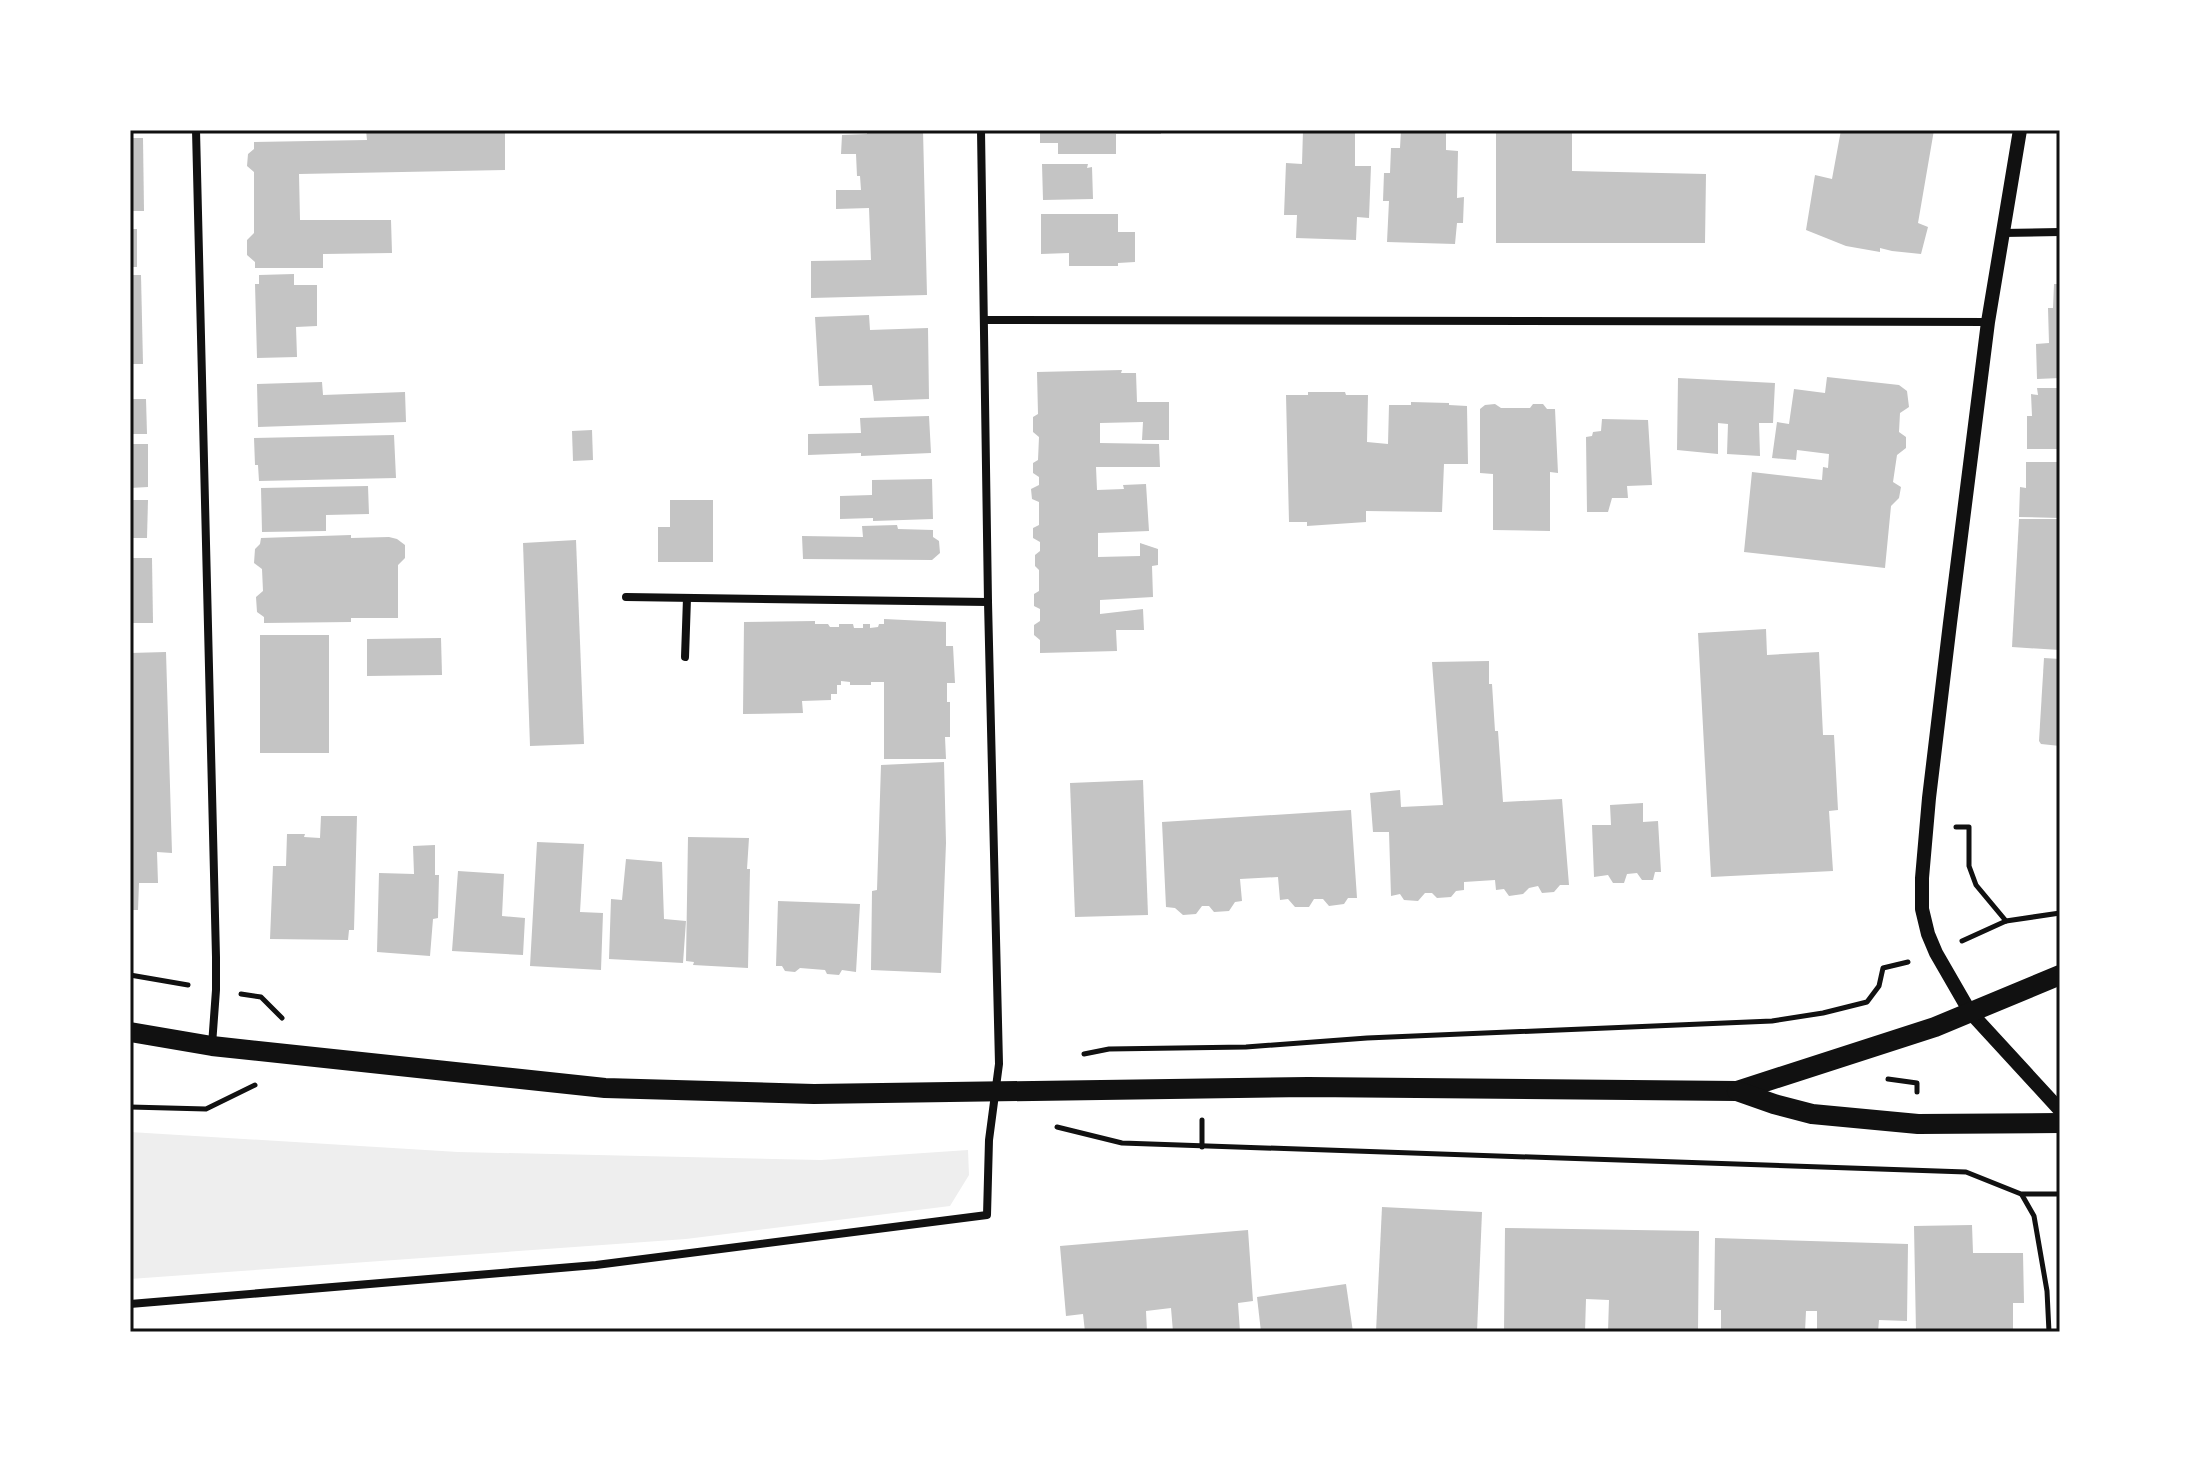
<svg xmlns="http://www.w3.org/2000/svg" width="2190" height="1462" font-family="Cabin,sans-serif">
<rect width="100%" height="100%" fill="#fff"/>
<polygon fill="#eee" points="130,1132 458,1152 821,1160 968,1150 969,1175 950,1206 686,1239 130,1279"/>
<g fill="#c4c4c4">
<polygon points="366,130 505,130 505,170 299,174 300,220 391,220 392,253 323,254 323,268 255,268 255,262 247,255 247,240 254,233 254,172 247,166 248,154 254,149 254,142 367,140"/>
<polygon points="867,130 923,130 927,295 811,298 811,261 871,260 869,208 836,209 836,190 861,190 860,176 857,176 856,154 841,154 842,135 867,134"/>
<polygon points="1040,130 1161,130 1161,134 1116,134 1116,154 1058,154 1058,143 1040,143"/>
<polygon points="1303,130 1355,130 1355,166 1371,166 1369,218 1357,217 1356,240 1296,238 1297,215 1284,215 1286,163 1302,164"/>
<polygon points="1401,130 1446,130 1446,150 1458,151 1457,198 1464,197 1463,223 1457,223 1455,244 1387,242 1389,201 1383,201 1384,173 1390,173 1391,148 1400,148"/>
<polygon points="1496,130 1572,130 1572,171 1706,174 1705,243 1496,243"/>
<polygon points="1841,130 1934,130 1918,223 1928,227 1921,254 1892,251 1880,248 1880,252 1846,246 1806,230 1815,175 1832,179"/>
<polygon points="130,138 143,138 144,211 130,211"/>
<polygon points="1042,164 1088,164 1087,168 1092,167 1093,199 1043,200"/>
<polygon points="1041,214 1118,214 1118,232 1135,232 1135,262 1118,263 1118,266 1069,266 1069,253 1041,254"/>
<rect x="130" y="229" width="7" height="38"/>
<polygon points="294,274 294,285 317,285 317,326 296,327 297,357 257,358 255,284 259,284 259,275"/>
<polygon points="130,275 141,275 143,364 130,364"/>
<polygon points="2054,284 2060,284 2060,378 2037,379 2036,344 2049,343 2048,308 2053,308"/>
<polygon points="869,315 870,330 928,328 929,399 874,401 872,385 819,386 815,317"/>
<polygon points="1122,370 1121,373 1136,373 1137,402 1169,402 1169,440 1142,440 1143,422 1100,423 1100,443 1159,444 1160,467 1096,467 1097,490 1124,489 1123,485 1146,484 1149,531 1098,533 1098,557 1140,556 1140,543 1158,549 1158,565 1152,566 1153,597 1100,600 1100,614 1143,609 1144,630 1116,630 1117,651 1040,653 1040,640 1034,635 1034,625 1040,621 1040,609 1034,606 1034,594 1039,591 1039,570 1035,566 1035,555 1040,551 1040,542 1033,538 1033,528 1039,525 1039,502 1032,499 1031,489 1039,485 1039,477 1033,473 1033,463 1038,460 1039,437 1033,432 1033,417 1038,414 1037,372"/>
<polygon points="1827,377 1899,385 1907,391 1909,407 1900,413 1899,432 1906,437 1906,448 1897,455 1893,482 1901,487 1899,498 1891,506 1885,568 1744,552 1752,472 1822,480 1823,467 1828,468 1829,454 1797,450 1796,460 1772,458 1777,422 1789,424 1794,389 1825,393"/>
<polygon points="1678,378 1775,383 1773,423 1759,423 1760,456 1727,454 1728,424 1718,423 1718,454 1677,450"/>
<polygon points="322,382 323,395 405,392 406,422 258,427 257,384"/>
<polygon points="2037,388 2060,388 2060,449 2027,449 2027,416 2032,416 2031,394 2038,395"/>
<polygon points="1308,392 1345,392 1346,395 1368,395 1367,442 1388,444 1389,405 1411,405 1411,402 1449,403 1449,405 1467,406 1468,464 1444,464 1442,512 1366,511 1366,522 1307,526 1307,522 1289,522 1286,395 1308,395"/>
<polygon points="130,399 146,399 147,434 130,434"/>
<polygon points="1495,404 1501,408 1530,408 1533,404 1543,404 1547,409 1555,409 1558,473 1550,472 1550,531 1493,530 1493,474 1480,473 1480,409 1485,405"/>
<polygon points="929,416 931,453 861,456 861,453 808,455 808,434 861,433 860,418"/>
<polygon points="1602,419 1648,420 1652,485 1627,486 1628,498 1612,498 1608,512 1587,512 1586,437 1592,436 1593,432 1601,431"/>
<polygon points="592,430 593,460 573,461 572,431"/>
<polygon points="394,435 396,478 259,481 258,465 255,465 254,438"/>
<polygon points="130,444 148,444 148,487 130,488"/>
<polygon points="2026,462 2060,462 2060,518 2019,517 2020,487 2026,488"/>
<polygon points="932,479 933,519 873,521 873,518 840,519 840,496 872,495 872,480"/>
<polygon points="368,486 369,514 326,515 326,531 262,532 261,488"/>
<polygon points="130,500 148,500 147,538 130,538"/>
<polygon points="670,500 713,500 713,562 658,562 658,527 670,527"/>
<polygon points="2019,519 2060,519 2060,650 2012,647"/>
<polygon points="897,525 898,529 933,530 933,537 939,541 940,553 932,560 803,559 802,536 863,537 862,526"/>
<polygon points="351,535 351,538 389,537 397,539 405,545 405,558 398,565 398,618 351,618 351,622 264,623 264,617 257,612 256,597 263,591 262,569 254,563 255,549 260,544 261,538"/>
<polygon points="576,540 584,744 530,746 523,543"/>
<polygon points="130,558 152,558 153,623 130,623"/>
<polygon points="884,619 946,622 946,646 953,646 955,683 947,683 947,702 950,702 950,737 945,737 946,759 884,759 884,682 871,682 871,685 850,685 850,682 841,681 841,685 837,685 837,694 831,694 831,700 802,701 803,713 743,714 744,622 815,621 815,624 828,624 830,627 839,627 839,624 853,624 854,628 863,628 863,624 870,624 870,628 878,627 879,624 884,624"/>
<polygon points="1766,629 1767,655 1819,652 1823,735 1834,735 1838,810 1829,811 1833,871 1711,877 1698,633"/>
<rect x="260" y="635" width="69" height="118"/>
<polygon points="441,638 442,675 367,676 367,639"/>
<polygon points="166,652 172,853 157,852 158,883 139,883 138,910 130,910 130,653"/>
<polygon points="2044,658 2060,659 2060,746 2041,744 2039,741"/>
<polygon points="1489,661 1489,684 1492,684 1495,731 1498,731 1503,802 1562,799 1569,885 1560,885 1554,892 1542,893 1538,886 1529,888 1523,894 1509,896 1504,889 1496,890 1495,880 1464,882 1464,890 1456,891 1451,897 1437,898 1432,893 1425,893 1418,901 1404,900 1400,894 1391,896 1389,832 1373,832 1370,793 1400,790 1401,807 1443,805 1432,662"/>
<polygon points="944,762 946,843 941,973 871,970 872,891 877,890 881,765"/>
<polygon points="1143,780 1148,915 1075,917 1070,783"/>
<polygon points="1643,803 1643,822 1658,821 1661,872 1655,872 1653,880 1642,880 1637,873 1627,874 1624,883 1613,883 1608,875 1594,877 1592,825 1611,825 1610,805"/>
<polygon points="1351,810 1357,898 1348,898 1344,904 1329,906 1323,899 1314,899 1309,907 1295,907 1288,899 1280,900 1278,877 1240,879 1242,901 1235,902 1229,911 1214,912 1209,906 1202,906 1196,914 1183,915 1175,908 1166,907 1162,822"/>
<polygon points="321,816 357,816 354,930 349,930 348,940 270,939 273,866 286,866 287,834 305,834 304,837 320,838"/>
<polygon points="688,837 749,838 747,869 750,869 748,968 693,965 694,962 686,961"/>
<polygon points="537,842 584,844 580,912 603,913 601,970 530,966"/>
<polygon points="435,845 435,875 439,875 438,918 433,919 430,956 377,952 379,873 414,874 413,846"/>
<polygon points="626,859 662,862 664,919 686,921 683,963 609,959 611,899 622,900"/>
<polygon points="458,871 504,874 502,916 525,918 523,955 452,951"/>
<polygon points="778,901 860,904 856,972 842,970 839,975 827,974 825,970 800,968 795,972 785,971 782,966 776,966"/>
<polygon points="1382,1207 1482,1212 1477,1332 1376,1332"/>
<polygon points="1972,1225 1973,1253 2023,1253 2024,1303 2013,1303 2013,1332 1916,1332 1914,1226"/>
<polygon points="1505,1228 1699,1231 1698,1332 1608,1332 1609,1300 1586,1299 1585,1332 1504,1332"/>
<polygon points="1248,1230 1253,1301 1238,1303 1240,1332 1173,1332 1171,1308 1146,1311 1147,1332 1085,1332 1083,1314 1066,1316 1060,1246"/>
<polygon points="1715,1238 1908,1244 1907,1321 1879,1320 1878,1332 1817,1332 1817,1311 1806,1311 1805,1332 1721,1331 1721,1310 1714,1310"/>
<polygon points="1346,1284 1353,1332 1261,1332 1257,1297"/>
</g>
<g fill="none" stroke-linecap="round" stroke-linejoin="round">
<g stroke="#111" stroke-width="5">
<polyline points="1956,827 1969,827 1969,866 1976,885 2006,921"/>
<polyline points="1962,941 2006,921 2060,913"/>
<polyline points="130,975 188,985"/>
<polyline points="241,994 261,997 282,1018"/>
<polyline points="1084,1054 1109,1049 1246,1047 1367,1038 1772,1021 1823,1013 1867,1002 1879,986 1883,968 1908,962"/>
<polyline points="1888,1079 1917,1083 1917,1092"/>
<polyline points="130,1107 206,1109 255,1085"/>
<polyline points="1057,1127 1122,1143 1966,1172 2021,1194 2060,1194"/>
<polyline points="1202,1147 1202,1120"/>
<polyline points="2022,1195 2034,1216 2047,1291 2049,1332"/>
</g>
<g stroke="#111" stroke-width="8">
<polyline points="196,130 216,957 216,990 212,1045"/>
<polyline points="2002,233 2060,232"/>
<polyline points="985,320 1988,322"/>
<polyline points="626,597 988,602"/>
<polyline points="685,657 687,598"/>
<polyline points="130,1304 596,1265 987,1215 989,1140 999,1064 988,602 981,130"/>
</g>
<polyline stroke="#111" stroke-width="14" points="2020,130 1988,322 1950,623 1929,798 1922,878 1922,909 1928,934 1936,953 1970,1012 2060,1110"/>
<g stroke="#111" stroke-width="20">
<polyline points="130,1032 212,1046 605,1088 814,1094 1308,1087 1737,1091 1935,1027 2060,975"/>
<polyline points="1737,1091 1774,1104 1812,1114 1918,1124 2060,1123"/>
</g>
</g>
<rect width="2190" height="1462" fill="none" stroke="#ffffff" stroke-width="264"/>
<rect x="132" y="132" width="1926" height="1198" fill="none" stroke="#111" stroke-width="3"/>
</svg>
